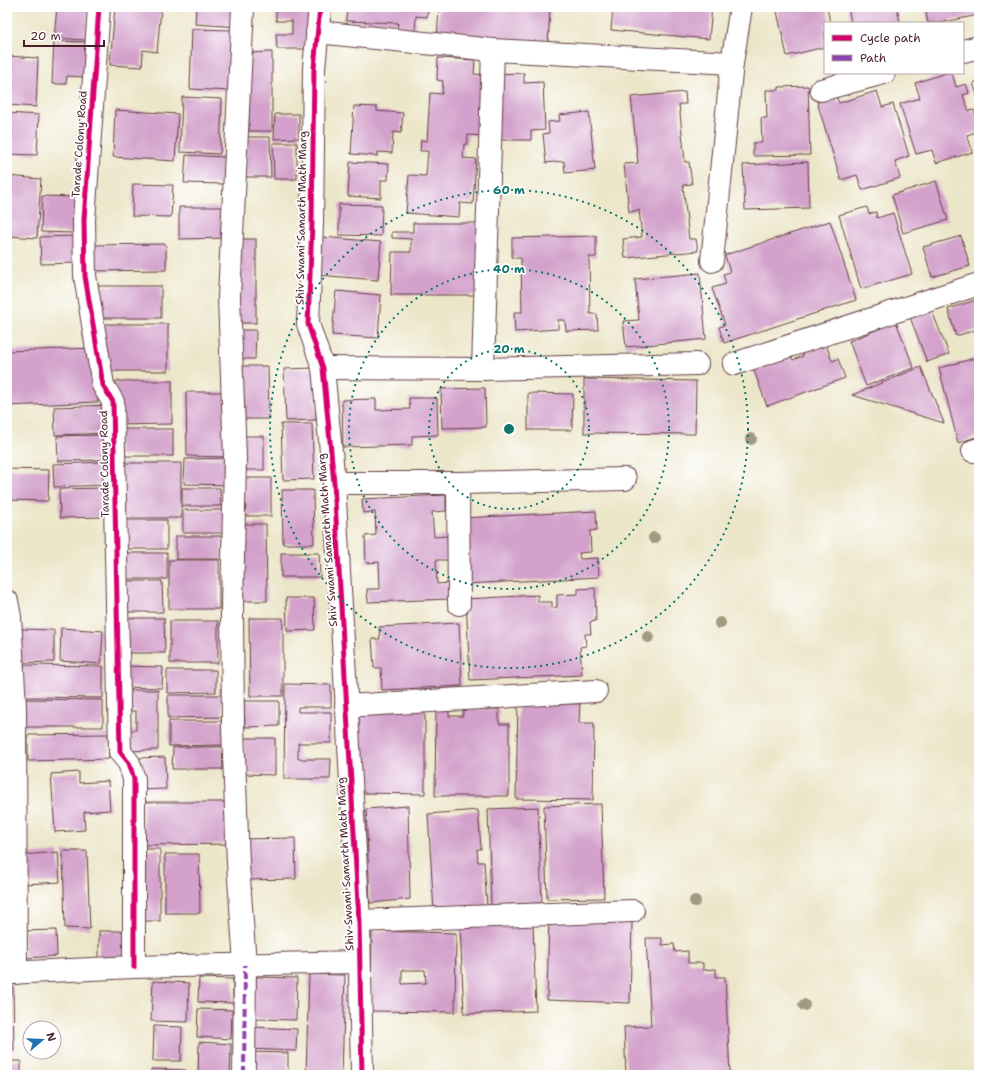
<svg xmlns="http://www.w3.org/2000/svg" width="986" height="1082" font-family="'Shantell Sans',sans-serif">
<rect width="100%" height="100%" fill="#fff"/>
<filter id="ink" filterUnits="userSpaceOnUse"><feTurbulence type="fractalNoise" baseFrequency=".025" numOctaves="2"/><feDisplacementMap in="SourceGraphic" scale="8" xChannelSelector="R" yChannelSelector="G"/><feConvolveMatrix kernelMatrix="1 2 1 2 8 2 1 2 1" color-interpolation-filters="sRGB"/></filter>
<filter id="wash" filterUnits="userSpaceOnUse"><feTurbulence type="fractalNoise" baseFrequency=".012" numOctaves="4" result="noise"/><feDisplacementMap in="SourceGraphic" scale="16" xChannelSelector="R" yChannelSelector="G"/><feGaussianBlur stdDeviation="0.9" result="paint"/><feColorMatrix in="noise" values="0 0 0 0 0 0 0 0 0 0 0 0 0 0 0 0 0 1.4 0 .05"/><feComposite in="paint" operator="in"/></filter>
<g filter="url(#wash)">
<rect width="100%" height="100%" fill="#ece6c9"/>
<g id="blocks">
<g fill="#d3a1cb" fill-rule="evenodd">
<polygon points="57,7 89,8 86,40 54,38"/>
<polygon points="115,7 161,9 157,52 143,50 142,67 110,65"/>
<polygon points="196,7 240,7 239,27 195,24"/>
<polygon points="276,7 311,7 311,49 277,49 276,34 292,34 292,21 276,21"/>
<polygon points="347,7 428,7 427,17 416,16 415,32 397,30 398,23 346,21"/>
<polygon points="439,7 550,7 548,46 437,39"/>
<polygon points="613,7 712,7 709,39 611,30"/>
<polygon points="776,7 827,7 830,23 825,23 825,47 787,56"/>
<polygon points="848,7 897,7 900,23 851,23"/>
<polygon points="925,7 976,7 978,15 939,23 928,23"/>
<polygon points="192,29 232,30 231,91 190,89"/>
<polygon points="54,41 88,42 86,77 67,76 66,84 52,84"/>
<polygon points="272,52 272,131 249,131 248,53"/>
<polygon points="7,56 38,58 36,107 7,105"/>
<polygon points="438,58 475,60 474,74 488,75 484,136 468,135 467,144 464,144 463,158 476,159 473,204 460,203 459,217 406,213 409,175 426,176 428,151 420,151 421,140 427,141 430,93 442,94 443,81 437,80"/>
<polygon points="524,73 524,83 543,82 545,130 531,131 531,140 498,140 496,74"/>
<polygon points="946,73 952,73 956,87 966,84 969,93 963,95 969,111 974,110 979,125 979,131 967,135 973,152 936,163 932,150 916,154 900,104 920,98 915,83"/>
<polygon points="979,81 979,100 973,83"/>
<polygon points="808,86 810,155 753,156 753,143 762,143 761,118 767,118 766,90 779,90 779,87"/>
<polygon points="877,91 882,107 893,104 909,156 895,161 900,178 862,190 857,175 841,180 817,102 836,96 839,103"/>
<polygon points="685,92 686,104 679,104 685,162 689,162 692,184 683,185 689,239 696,239 698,251 625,258 623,239 642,237 639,210 629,212 624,164 638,163 631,97"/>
<polygon points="182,97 222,99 220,154 180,152"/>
<polygon points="354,106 377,107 377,111 403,113 401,133 393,132 392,153 378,152 378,156 351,154"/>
<polygon points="115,110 178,114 175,161 113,157"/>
<polygon points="589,112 595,170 565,173 564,161 546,163 543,134 549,133 548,122 560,121 559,115"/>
<polygon points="7,113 39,115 37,155 7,154"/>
<polygon points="275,114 299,114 299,138 274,139"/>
<polygon points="246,137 270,137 271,177 246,177"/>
<polygon points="273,143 297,143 297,179 274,179"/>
<polygon points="186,155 225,157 224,184 184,183"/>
<polygon points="350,162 389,164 388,180 381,180 381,198 348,196"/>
<polygon points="808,162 809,208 745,210 743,165"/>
<polygon points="7,176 41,179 37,238 7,236"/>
<polygon points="936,181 948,220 903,233 892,195"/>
<polygon points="133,184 173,185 171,217 132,216"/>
<polygon points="42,196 75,197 75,233 41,232"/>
<polygon points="339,204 382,205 381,236 339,235"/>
<polygon points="179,207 227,207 227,238 179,239"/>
<polygon points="867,207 869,214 876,212 877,218 893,213 912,274 861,289 839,215"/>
<polygon points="830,221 856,300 724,343 719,327 725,325 712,288 726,284 723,274 730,272 725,255"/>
<polygon points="413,223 478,223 478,295 391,295 392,252 411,252 411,239 392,238 392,232 413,232"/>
<polygon points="75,236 76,263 41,264 40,237"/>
<polygon points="596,236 596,257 589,257 590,314 597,314 598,330 566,331 565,320 558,320 558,329 515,332 514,312 522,312 521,258 512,258 512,238"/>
<polygon points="961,236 970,266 932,277 923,247"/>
<polygon points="321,237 381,242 378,280 318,275"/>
<rect x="234" y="239" width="22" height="84"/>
<polygon points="166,244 166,270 91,271 91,245"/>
<polygon points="700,273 706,339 626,347 623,321 639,320 635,279"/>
<rect x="95" y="286" width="66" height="32"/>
<polygon points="336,291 381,295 378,338 332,335"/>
<polygon points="979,299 979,329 956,336 948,309"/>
<polygon points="928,301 949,354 927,362 907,309"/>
<polygon points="896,322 914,368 866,386 849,341"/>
<rect x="102" y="324" width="66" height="47"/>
<polygon points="234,330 256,330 255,359 234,359"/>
<polygon points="824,339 832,361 838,359 845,378 767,406 752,365 790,352 793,360 803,356 802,353"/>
<polygon points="95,348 98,402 7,406 7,351"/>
<polygon points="979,357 979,436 958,443 939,368"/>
<polygon points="239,366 268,366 269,419 240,419"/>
<polygon points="921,367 944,423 852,395"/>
<polygon points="315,368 316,420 286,421 284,369"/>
<polygon points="584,379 696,381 695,434 584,433"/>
<polygon points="116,381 172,381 172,424 116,425"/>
<polygon points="485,388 486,427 442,428 441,389"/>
<polygon points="186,392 229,392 229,457 187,456"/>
<polygon points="528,393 573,394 572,430 528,430"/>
<polygon points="409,398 437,398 438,435 412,436 412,445 343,447 342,400 376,399 376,410 410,409"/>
<polygon points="110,405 111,433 55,435 54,407"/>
<polygon points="281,424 312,424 314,479 283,480"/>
<rect x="119" y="429" width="54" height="27"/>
<polygon points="103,435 104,460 58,461 57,436"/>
<rect x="240" y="436" width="24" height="34"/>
<polygon points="233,458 233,485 184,484 185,459"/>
<polygon points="105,462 106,485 54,487 53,464"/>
<rect x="121" y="463" width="60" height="55"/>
<polygon points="7,469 49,470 48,501 7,500"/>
<rect x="241" y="478" width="30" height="38"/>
<polygon points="103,488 104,517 60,518 59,489"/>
<polygon points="182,488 220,488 221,506 182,506"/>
<polygon points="282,490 313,490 314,544 283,544"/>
<polygon points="446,495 446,511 432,512 434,537 447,536 449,560 436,560 437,584 450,583 451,599 368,602 367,589 380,589 379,562 366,563 365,536 376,535 375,512 363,513 362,499"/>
<rect x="183" y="510" width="42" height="23"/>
<polygon points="596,511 597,530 590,531 591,552 579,553 580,559 598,558 599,577 466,584 463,518"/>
<polygon points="121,520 167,520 167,549 122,549"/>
<polygon points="237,524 266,524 267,601 237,601"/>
<rect x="176" y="536" width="46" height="23"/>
<polygon points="124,553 167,553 167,579 125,579"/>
<polygon points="281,553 319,553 320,577 281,577"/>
<rect x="169" y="560" width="50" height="49"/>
<polygon points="124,581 162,581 163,612 124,612"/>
<polygon points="595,588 596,621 590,622 591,634 585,634 586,646 580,647 582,675 470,680 466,599 538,595 538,602 552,602 552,608 557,607 557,595 578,594 578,589"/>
<polygon points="286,598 314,598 315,630 287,631"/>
<polygon points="124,618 164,618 165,653 124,653"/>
<polygon points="249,618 283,618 283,696 250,696"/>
<rect x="170" y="621" width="48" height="42"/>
<polygon points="459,623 462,686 382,690 381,668 374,668 372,639 380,639 379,627"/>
<polygon points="61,628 103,631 101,664 60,661"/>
<polygon points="21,629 54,630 54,662 20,663"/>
<polygon points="24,665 103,666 103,698 23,697"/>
<polygon points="122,666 163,667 162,688 121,687"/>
<polygon points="167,670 216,670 216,692 167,693"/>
<polygon points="285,684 331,685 331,707 298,707 298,712 331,712 331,743 298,743 298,759 331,759 330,779 284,779"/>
<polygon points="122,690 158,690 158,750 124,751 124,730 136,730 136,711 123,711"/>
<polygon points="168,695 222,695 222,717 168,718"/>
<polygon points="21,699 103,700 103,727 21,727"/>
<polygon points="244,701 279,701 279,726 245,727"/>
<polygon points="518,703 580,704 579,723 594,723 593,800 516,799"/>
<polygon points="436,706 449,706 449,716 463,716 463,709 499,709 499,724 509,724 509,796 435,796"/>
<polygon points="425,707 425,794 360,793 359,709"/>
<polygon points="169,721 226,721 226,745 169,746"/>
<polygon points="108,734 109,759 28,761 28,735"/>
<polygon points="244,738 275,738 275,775 244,774"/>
<polygon points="173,747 223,747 223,769 172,769"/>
<polygon points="165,757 166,789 138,790 138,758"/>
<polygon points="79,772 79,783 108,781 110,810 84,812 85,830 55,832 51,774"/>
<polygon points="143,802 231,802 231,844 143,845"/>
<polygon points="601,804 604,898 547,899 544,806"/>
<polygon points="408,806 410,899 370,903 366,809"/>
<polygon points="538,807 542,903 491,905 488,809"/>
<polygon points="478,810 481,849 477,849 478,862 484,862 487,908 434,912 428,814"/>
<polygon points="295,838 296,879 243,880 242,839"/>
<rect x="138" y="849" width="22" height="72"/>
<polygon points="63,851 87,851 90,929 65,928"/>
<polygon points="58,852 60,882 25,884 23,855"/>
<polygon points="165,854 199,854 200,913 165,913"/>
<polygon points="549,919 632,921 630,1003 547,1000"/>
<polygon points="533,923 536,1011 464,1014 460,926"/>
<polygon points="56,930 57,956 25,958 24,931"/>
<rect x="99" y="931" width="29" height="28"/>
<path d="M372,931L456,933L455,1012L371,1011ZM402,970H425L426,983L402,984Z"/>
<polygon points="646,938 662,938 662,945 674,944 675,952 688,951 688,963 703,963 703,970 716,969 716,977 725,977 730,1073 707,1073 707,1075 626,1075 624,1027 651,1026"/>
<polygon points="309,974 345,975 342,1075 306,1075"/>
<polygon points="256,977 297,978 296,1020 254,1019"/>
<polygon points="199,978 233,979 233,1003 198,1002"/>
<polygon points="153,981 189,983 188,1022 151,1021"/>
<polygon points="7,984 13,984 14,1051 7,1051"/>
<polygon points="198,1009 232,1010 231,1039 197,1037"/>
<polygon points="154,1026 182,1027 181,1061 153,1061"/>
<polygon points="250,1027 297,1029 296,1051 249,1049"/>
<polygon points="199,1042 231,1044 230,1075 198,1075"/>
<polygon points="247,1052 288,1053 288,1074 246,1073"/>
<rect x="7" y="1061" width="14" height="14"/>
<polygon points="151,1069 186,1070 186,1075 151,1075"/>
</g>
</g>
</g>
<g filter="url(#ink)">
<use href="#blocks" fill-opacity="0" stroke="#623d43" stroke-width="1"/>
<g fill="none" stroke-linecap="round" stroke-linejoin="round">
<defs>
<g id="minor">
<polyline points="99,7 84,220 85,276 103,385 113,402 120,752 129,763 134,779 134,967"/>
<polyline points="243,7 229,297 235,458 232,608 233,728 238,864 245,965 244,1075"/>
<polyline points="320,7 314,68 312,224 308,324 323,368 334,483 359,921 362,1075"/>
<polyline points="317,32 493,50 732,63"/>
<polyline points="963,51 979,47"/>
<polyline points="821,90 884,73"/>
<polyline points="712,261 732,63 741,7"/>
<polyline points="734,364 979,284"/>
<polyline points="323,368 483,369 697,364"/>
<polyline points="483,369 493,50"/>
<polyline points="973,451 979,449"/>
<polyline points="334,483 458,483 625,479"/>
<polyline points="458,483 459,604"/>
<polyline points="7,601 10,617 15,707 16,973"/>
<polyline points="346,706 596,691"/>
<polyline points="359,921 633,911"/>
<polyline points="7,973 134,967 359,962"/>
</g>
</defs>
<use href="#minor" stroke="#623d43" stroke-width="24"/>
<use href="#minor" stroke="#fff" stroke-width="22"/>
<polyline stroke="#8e44ad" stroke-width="4" stroke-dasharray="8 4" stroke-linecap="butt" points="244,1075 245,965"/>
<defs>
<g id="cycleway">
<polyline points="99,7 84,220 85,276 103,385 113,402 120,752 129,763 134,779 134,967"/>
<polyline points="320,7 314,68 312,224 308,324 323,368 334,483 359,921 362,1075"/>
</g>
</defs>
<use href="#cycleway" stroke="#fff" stroke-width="8"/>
<use href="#cycleway" stroke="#d6006c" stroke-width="5"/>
</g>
<g fill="#a39980">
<circle cx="751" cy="439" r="6"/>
<circle cx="654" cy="538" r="6"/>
<circle cx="720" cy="623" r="6"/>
<circle cx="648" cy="637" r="6"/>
<circle cx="695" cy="901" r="6"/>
<circle cx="804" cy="1005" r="6"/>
</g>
</g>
<g fill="none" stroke="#0f766e" stroke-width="2" stroke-dasharray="2 4">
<circle cx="509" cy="429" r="80"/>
<circle cx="509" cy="429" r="160"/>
<circle cx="509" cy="429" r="239"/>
</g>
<g text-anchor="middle" stroke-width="3.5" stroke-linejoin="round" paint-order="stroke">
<g font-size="11" fill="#4a1f2b" stroke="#fff">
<text transform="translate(79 144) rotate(-86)" y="4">Tarade Colony Road</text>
<text transform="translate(301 218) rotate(-89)" y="4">Shiv Swami Samarth Math Marg</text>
<text transform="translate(104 464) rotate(-91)" y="4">Tarade Colony Road</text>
<text transform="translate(327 540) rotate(-94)" y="4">Shiv Swami Samarth Math Marg</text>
<text transform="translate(345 864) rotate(-93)" y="4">Shiv Swami Samarth Math Marg</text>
</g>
</g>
<circle cx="509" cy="429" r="6" fill="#0f766e" stroke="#fff" stroke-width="2"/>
<g font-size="12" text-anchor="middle" font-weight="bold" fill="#0f766e" stroke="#fff" stroke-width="3.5" stroke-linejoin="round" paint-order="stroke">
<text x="509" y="194">60 m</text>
<text x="509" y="273">40 m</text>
<text x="509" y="353">20 m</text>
</g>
<rect width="986" height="1082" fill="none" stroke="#fff" stroke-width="24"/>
<rect x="824" y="22" width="140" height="52" fill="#ffffff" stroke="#b7a5aa"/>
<rect x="832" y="35" width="20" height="6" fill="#d6006c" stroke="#b7a5aa"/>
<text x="860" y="42" font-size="12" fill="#4a1f2b">Cycle path</text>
<rect x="832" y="55" width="20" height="6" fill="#8e44ad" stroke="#b7a5aa"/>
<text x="860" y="62" font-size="12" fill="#4a1f2b">Path</text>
<g transform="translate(42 1040) rotate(71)"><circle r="19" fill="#ffffff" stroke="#b7a5aa"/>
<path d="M0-3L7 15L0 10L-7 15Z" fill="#1f6fb2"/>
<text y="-6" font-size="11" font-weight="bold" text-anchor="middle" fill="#4a1f2b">N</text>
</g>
<path d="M24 40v6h80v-6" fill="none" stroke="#4a1f2b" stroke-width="2"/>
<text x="30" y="40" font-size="12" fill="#4a1f2b" stroke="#ffffff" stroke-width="3" paint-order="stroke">20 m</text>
</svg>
